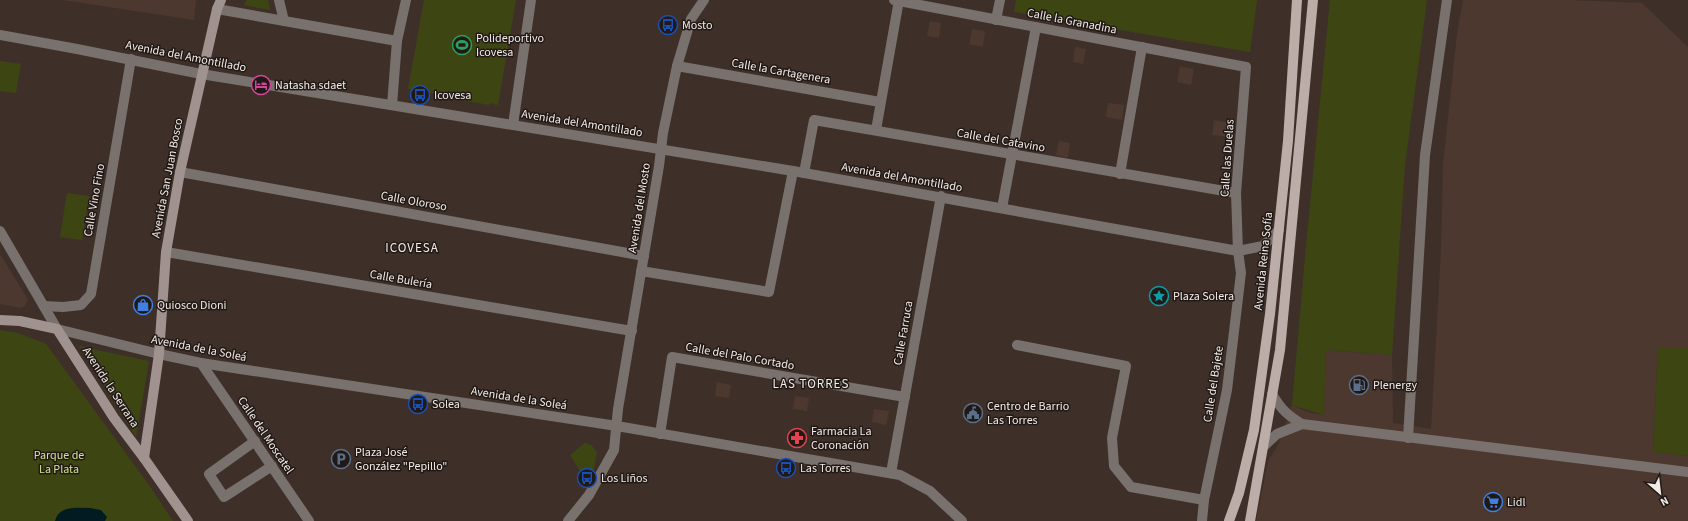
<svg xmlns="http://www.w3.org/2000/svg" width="1688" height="521" font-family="'Source Sans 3',sans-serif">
<rect width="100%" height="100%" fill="#3e3029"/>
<g fill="#4c382e">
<polygon points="63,0 196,0 194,20"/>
<polygon points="1463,0 1569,0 1642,3 1688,47 1688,347 1658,347 1653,452 1688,456 1688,521 1256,521 1268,462 1279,443 1292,405 1310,413 1324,415 1326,350 1392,355 1393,423 1431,429 1441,251 1443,164 1457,34"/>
<polygon points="930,21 941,23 939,38 927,36"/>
<polygon points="972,29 985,31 983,47 969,44"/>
<polygon points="1075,47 1086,49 1083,64 1073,62"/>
<polygon points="1180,66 1194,69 1191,85 1177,82"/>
<polygon points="1108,103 1124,105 1122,120 1106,117"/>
<polygon points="1214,120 1229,123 1227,137 1212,135"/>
<polygon points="1059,141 1070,143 1068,158 1056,155"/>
<polygon points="0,254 28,300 25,306 20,308 0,304"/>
<polygon points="717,382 731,385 729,398 715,396"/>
<polygon points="795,396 809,398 807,411 793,409"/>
<polygon points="874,409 889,411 886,425 872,422"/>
</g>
<g fill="#3d4613">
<polygon points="247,0 268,0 270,10 244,5"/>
<polygon points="424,0 516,0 498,105 490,103 489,105 462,100 462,99 408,89"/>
<polygon points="1016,0 1257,0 1250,52 1014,12"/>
<polygon points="1330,0 1427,0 1405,165 1392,355 1326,350 1324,415 1292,405 1306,246"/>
<polygon points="0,61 21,64 16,93 0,91"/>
<polygon points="67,193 89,196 82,240 60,237"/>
<polygon points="0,330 18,333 46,344 149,485 173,521 0,521"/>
<polygon points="79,346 149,361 136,437"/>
<polygon points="1658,347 1688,347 1688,456 1653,452"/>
<polygon points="585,443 591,445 597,452 594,469 587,475 582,474 570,455"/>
</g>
<path fill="#011b20" d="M90,508L101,510L107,517L105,521H55C59,505 77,508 90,508Z"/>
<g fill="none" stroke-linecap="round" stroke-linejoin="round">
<g stroke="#79716e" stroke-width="10">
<polyline points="279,0 284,21"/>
<polyline points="894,0 1246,67 1236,193 1238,251 1241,273 1227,390 1204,500 1202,521"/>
<polyline points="217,9 397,41"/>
<polyline points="996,20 1000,0"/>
<polyline points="0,35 77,49 201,74 793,171 1238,251 1263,246 1279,230"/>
<polyline points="677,66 880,102"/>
<polyline points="392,105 397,41 406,0"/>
<polyline points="513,125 531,0"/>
<polyline points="876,130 899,0"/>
<polyline points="180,172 644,256"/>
<polyline points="804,173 814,120 1236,193"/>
<polyline points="1120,174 1142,47"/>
<polyline points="1002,208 1036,27"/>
<polyline points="166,252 632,331"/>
<polyline points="641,271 769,292 793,171"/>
<polyline points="44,306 63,307 81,305 91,294 131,59"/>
<polyline points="57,329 159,354 201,363 617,426 900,475 930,491 962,521"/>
<polyline points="1017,345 1126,366 1112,438 1114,466 1131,487 1204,500"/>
<polyline points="201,363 309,521"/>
<path d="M1272,394C1281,409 1287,415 1302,424L1688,472"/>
<polyline points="660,434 672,357 905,397"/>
<polyline points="1408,438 1425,155 1447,0"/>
<polyline points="255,441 209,474 224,497 272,466"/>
<polyline points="1263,447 1277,434 1302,424"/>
<polyline points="891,473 941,196"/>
<polyline points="568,521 589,495 614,450 618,409 659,166 663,133 677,66 691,19 704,0"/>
</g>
<polyline stroke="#79716e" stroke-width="10" points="0,231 57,329"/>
<g stroke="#a0938f" stroke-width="10">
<polyline points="0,320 20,321 57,329 114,418 144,458 188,521"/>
<polyline points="144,458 159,354 166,252 180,172 217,9 221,0"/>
</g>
<g stroke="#bdada8" stroke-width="10">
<polyline points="1229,521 1239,493 1254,430 1270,314 1288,141 1297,0"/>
<polyline points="1250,521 1280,350 1313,0"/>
</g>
</g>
<defs>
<symbol id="bus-ring" viewBox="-11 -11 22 22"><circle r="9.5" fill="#201916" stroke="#1a4fb4" stroke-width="1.5"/><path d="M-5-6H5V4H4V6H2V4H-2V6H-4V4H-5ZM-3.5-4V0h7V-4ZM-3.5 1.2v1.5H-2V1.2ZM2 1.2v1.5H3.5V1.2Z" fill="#1a4fb4"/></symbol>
<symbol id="stadium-ring" viewBox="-11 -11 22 22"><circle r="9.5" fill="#201916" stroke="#2e9e5b" stroke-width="1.5"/><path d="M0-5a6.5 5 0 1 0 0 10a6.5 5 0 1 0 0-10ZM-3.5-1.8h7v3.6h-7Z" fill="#2e9e5b"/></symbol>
<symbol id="hotel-ring" viewBox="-11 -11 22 22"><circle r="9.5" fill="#201916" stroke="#d1479c" stroke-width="1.5"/><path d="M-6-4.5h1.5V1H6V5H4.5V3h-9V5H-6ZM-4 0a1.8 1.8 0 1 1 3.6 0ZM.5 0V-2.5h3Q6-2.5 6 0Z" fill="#d1479c"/></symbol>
<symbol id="sight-ring" viewBox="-11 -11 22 22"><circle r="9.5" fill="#201916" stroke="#0f9aa8" stroke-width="1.5"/><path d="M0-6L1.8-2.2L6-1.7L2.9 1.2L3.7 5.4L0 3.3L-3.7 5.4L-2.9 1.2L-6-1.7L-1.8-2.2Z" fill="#0f9aa8"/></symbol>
<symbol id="shop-ring" viewBox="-11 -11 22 22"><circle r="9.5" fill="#201916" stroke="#3f7fe0" stroke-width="1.5"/><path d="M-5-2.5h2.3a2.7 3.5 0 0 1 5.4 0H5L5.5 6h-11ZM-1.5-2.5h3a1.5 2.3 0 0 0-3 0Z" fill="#3f7fe0"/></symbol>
<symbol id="fuel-ring" viewBox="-11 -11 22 22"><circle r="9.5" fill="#201916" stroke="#5c6f8a" stroke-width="1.5"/><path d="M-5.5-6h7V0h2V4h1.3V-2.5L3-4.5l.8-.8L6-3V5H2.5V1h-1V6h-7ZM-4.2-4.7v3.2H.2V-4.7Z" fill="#5c6f8a"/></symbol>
<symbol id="civic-ring" viewBox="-11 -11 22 22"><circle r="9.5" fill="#201916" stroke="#5c6f8a" stroke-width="1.5"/><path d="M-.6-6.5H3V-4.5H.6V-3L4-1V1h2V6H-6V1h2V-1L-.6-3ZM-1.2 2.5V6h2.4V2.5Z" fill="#5c6f8a"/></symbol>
<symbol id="pharmacy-ring" viewBox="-11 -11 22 22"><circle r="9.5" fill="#201916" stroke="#e0444e" stroke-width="1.5"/><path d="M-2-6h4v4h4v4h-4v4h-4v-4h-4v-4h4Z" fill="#e0444e"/></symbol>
<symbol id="parking-ring" viewBox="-11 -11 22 22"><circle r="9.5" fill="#201916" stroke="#5c6f8a" stroke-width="1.5"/><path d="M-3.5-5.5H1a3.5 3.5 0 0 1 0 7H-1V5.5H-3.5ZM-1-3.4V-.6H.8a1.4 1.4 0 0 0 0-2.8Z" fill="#5c6f8a"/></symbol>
<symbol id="supermarket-ring" viewBox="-11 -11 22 22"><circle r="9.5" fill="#201916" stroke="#3f7fe0" stroke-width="1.5"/><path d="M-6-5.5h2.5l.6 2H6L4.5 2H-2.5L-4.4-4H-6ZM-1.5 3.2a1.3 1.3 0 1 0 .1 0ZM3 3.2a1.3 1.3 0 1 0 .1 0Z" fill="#3f7fe0"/></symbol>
</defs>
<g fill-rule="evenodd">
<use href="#bus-ring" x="657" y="14" width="22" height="22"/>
<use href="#stadium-ring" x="451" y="34" width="22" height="22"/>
<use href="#hotel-ring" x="250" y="74" width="22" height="22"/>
<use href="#bus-ring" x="409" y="84" width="22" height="22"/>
<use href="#sight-ring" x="1148" y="285" width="22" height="22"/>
<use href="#shop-ring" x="132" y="294" width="22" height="22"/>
<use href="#fuel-ring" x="1348" y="374" width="22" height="22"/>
<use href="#bus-ring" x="407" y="393" width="22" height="22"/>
<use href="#civic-ring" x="962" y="402" width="22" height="22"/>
<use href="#pharmacy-ring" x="786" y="427" width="22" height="22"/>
<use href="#parking-ring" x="330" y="448" width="22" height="22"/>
<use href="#bus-ring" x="775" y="457" width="22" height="22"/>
<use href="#bus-ring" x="576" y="467" width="22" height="22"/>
<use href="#supermarket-ring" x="1482" y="491" width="22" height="22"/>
</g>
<g text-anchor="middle" stroke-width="3" stroke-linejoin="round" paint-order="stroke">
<g font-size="12" fill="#f4eae6" stroke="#201916">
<text transform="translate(1072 21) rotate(11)" y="4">Calle la Granadina</text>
<text transform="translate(186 56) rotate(11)" y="4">Avenida del Amontillado</text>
<text transform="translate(781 71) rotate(10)" y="4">Calle la Cartagenera</text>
<text transform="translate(582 123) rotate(9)" y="4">Avenida del Amontillado</text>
<text transform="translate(1001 140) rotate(10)" y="4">Calle del Catavino</text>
<text transform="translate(1227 158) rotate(-86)" y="4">Calle las Duelas</text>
<text transform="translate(902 177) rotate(10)" y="4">Avenida del Amontillado</text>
<text transform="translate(167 178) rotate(-79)" y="4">Avenida San Juan Bosco</text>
<text transform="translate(94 200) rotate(-80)" y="4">Calle Vino Fino</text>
<text transform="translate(414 201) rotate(10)" y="4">Calle Oloroso</text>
<text transform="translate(639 208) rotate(-81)" y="4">Avenida del Mosto</text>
<text transform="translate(1263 261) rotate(-84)" y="4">Avenida Reina Sofía</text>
<text transform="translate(401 279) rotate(10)" y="4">Calle Bulería</text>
<text transform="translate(903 333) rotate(-80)" y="4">Calle Farruca</text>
<text transform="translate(199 348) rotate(11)" y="4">Avenida de la Soleá</text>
<text transform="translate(740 356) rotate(10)" y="4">Calle del Palo Cortado</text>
<text transform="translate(1213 384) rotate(-81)" y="4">Calle del Bajete</text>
<text transform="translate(111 387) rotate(57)" y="4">Avenida la Serrana</text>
<text transform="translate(519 398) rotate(9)" y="4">Avenida de la Soleá</text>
<text transform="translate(266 435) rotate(56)" y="4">Calle del Moscatel</text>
</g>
<g font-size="12" fill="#f4eae6" stroke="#201916" text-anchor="start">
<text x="682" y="29">Mosto</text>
<text x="476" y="42">Polideportivo<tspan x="476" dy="14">Icovesa</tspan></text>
<text x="275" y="89">Natasha sdaet</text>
<text x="434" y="99">Icovesa</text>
<text x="1173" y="300">Plaza Solera</text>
<text x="157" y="309">Quiosco Dioni</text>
<text x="1373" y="389">Plenergy</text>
<text x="432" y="408">Solea</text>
<text x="987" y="410">Centro de Barrio<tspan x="987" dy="14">Las Torres</tspan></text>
<text x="811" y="435">Farmacia La<tspan x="811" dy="14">Coronación</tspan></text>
<text x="355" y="456">Plaza José<tspan x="355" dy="14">González "Pepillo"</tspan></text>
<text x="800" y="472">Las Torres</text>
<text x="601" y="482">Los Liños</text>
<text x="1507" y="506">Lidl</text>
</g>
<g font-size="12" fill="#d0e38b" stroke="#201916">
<text x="59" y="459">Parque de<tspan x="59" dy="14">La Plata</tspan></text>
</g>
<g font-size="13" letter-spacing="1" fill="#f4eae6" stroke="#201916">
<text x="412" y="252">ICOVESA</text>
<text x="811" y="388">LAS TORRES</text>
</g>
</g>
<g transform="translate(1660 493) rotate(152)" stroke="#201916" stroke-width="3" paint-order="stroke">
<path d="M0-3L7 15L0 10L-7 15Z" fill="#f4eae6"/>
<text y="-6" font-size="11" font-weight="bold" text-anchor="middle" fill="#f4eae6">N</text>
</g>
</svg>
